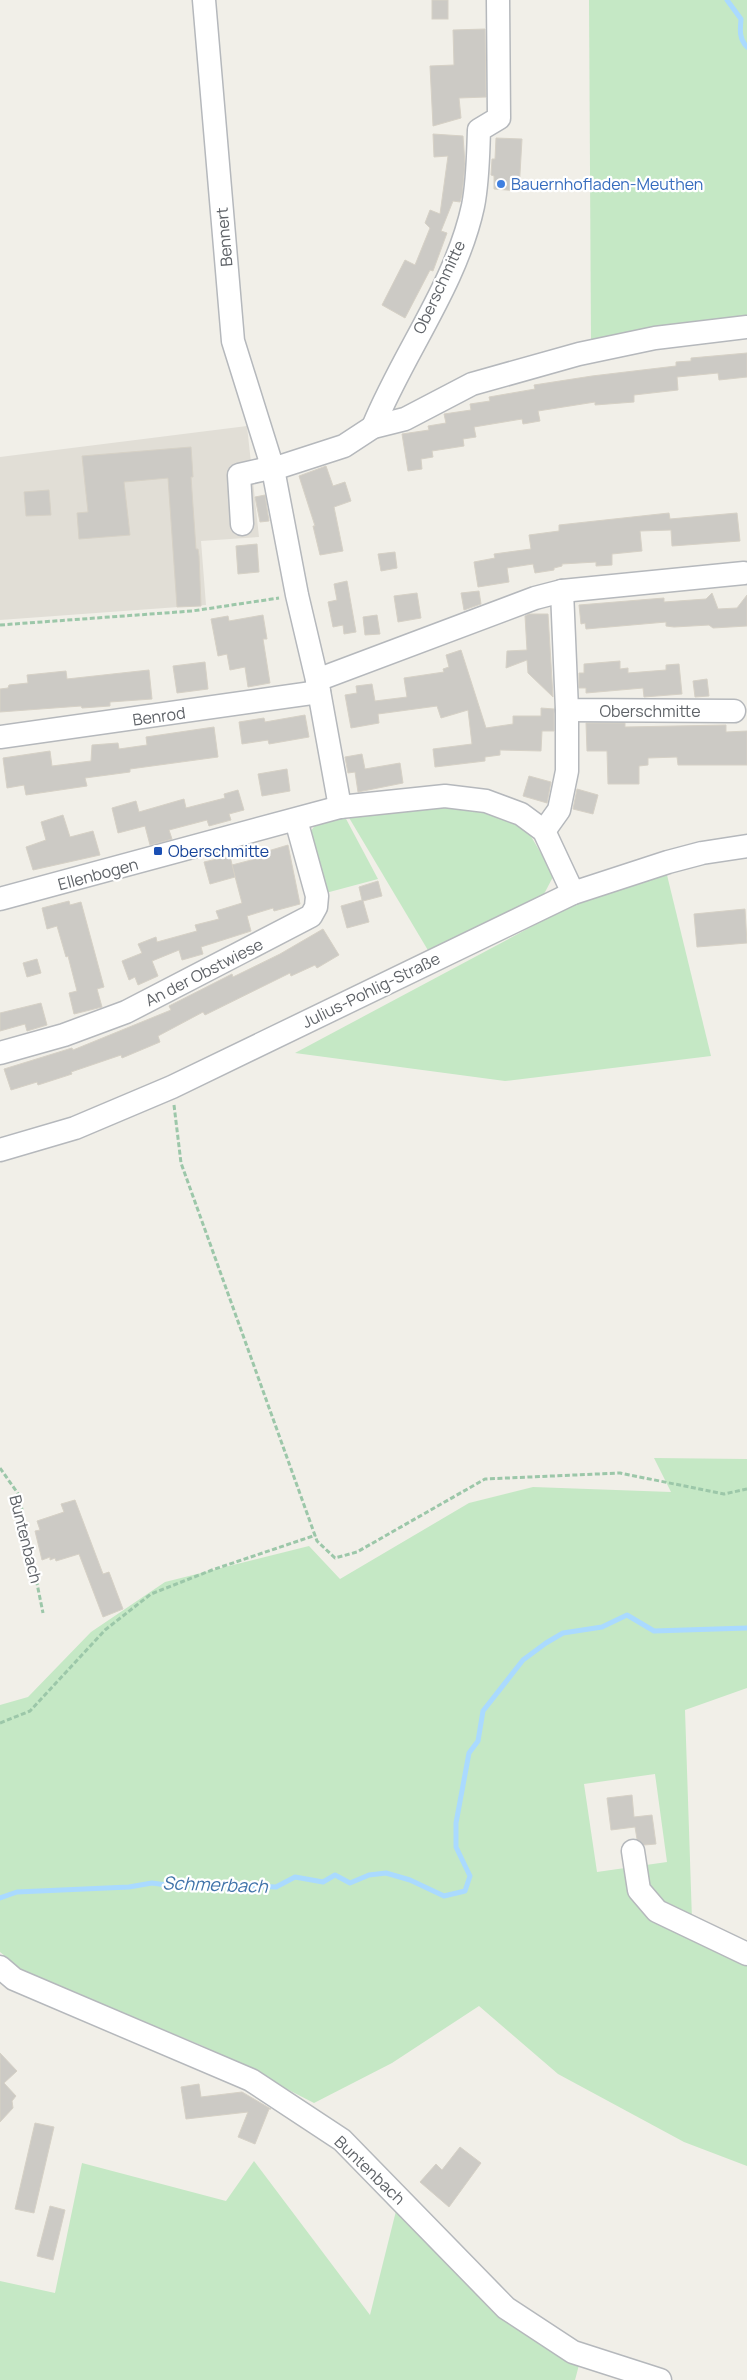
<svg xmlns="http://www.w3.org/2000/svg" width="747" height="2380" font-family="Manrope,sans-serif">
<rect width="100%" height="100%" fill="#f1efe8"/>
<polygon fill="#e1ded6" points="247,426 259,537 201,541 206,605 0,620 0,457"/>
<g fill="#c5e8c5" fill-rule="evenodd">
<polygon points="589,0 747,0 747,320 591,340"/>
<polygon points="451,806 483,810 523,823 554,875 544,894 531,903 429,952 348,816"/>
<polygon points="345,817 378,879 322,894 308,835 316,824"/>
<polygon points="667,875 711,1056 505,1081 295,1053 574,904"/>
<path d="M654,1458L747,1459V1688L685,1710L692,1920L747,1958V2166L684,2142L558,2074L479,2006L392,2063L314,2103L203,2046L27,1974L0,1952V1705L28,1697L91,1632L165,1582L309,1546L340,1579L469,1503L533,1487L671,1492ZM655,1774L667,1862L597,1872L584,1784Z"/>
<polygon points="254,2161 370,2315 398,2203 579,2365 575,2380 0,2380 0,2281 55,2293 82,2163 226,2201"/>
</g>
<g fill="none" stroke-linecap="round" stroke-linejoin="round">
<g stroke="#aadaff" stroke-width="5">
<path d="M727,0L741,19C740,30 739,39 747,47"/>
<polyline points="0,1898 17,1892 129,1887 152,1883 174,1886 198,1883 276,1887 295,1877 323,1882 335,1875 350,1883 369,1875 386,1873 410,1880 444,1896 465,1891 470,1876 456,1847 456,1823 469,1753 478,1741 483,1711 523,1660 546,1643 563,1633 602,1627 627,1615 654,1631 747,1628"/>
</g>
</g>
<g fill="#cccac5" stroke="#d6d1c6">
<rect x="432" y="0" width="16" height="19"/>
<polygon points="485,29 486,97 459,98 461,118 433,126 430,66 454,65 453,30"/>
<polygon points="433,134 463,136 465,164 462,195 460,202 453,201 441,231 447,233 433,271 430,270 405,318 382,305 405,260 415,265 430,228 425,223 430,210 440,214 448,156 434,157"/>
<polygon points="496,138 522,139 519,191 494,189 494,176 491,175 492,159 495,159"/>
<polygon points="747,353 747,377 719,380 718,373 677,377 678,390 634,395 634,402 595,405 595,402 538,411 540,421 523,424 522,419 474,427 476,437 463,439 464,446 432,451 433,457 421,459 422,469 408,471 402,434 429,430 428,426 446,423 444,414 471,410 470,404 490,401 489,397 535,389 534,385 592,376 676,366 676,362 691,361 691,358"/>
<polygon points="191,447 193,477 191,477 196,549 198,549 199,556 201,606 177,607 168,478 124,482 130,535 79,539 77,513 88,512 82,456"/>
<polygon points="326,466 333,486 345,482 351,501 334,507 343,551 320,555 313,526 315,526 299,476"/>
<polygon points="49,490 51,515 26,516 24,492"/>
<polygon points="265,495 269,521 260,522 255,497"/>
<polygon points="669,513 670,519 737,513 740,541 672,546 671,530 640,531 642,551 612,554 612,565 596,566 596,562 562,564 562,566 554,568 554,570 535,573 533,564 507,568 509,582 478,587 474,562 495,558 494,554 531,549 529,535 559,531 559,525"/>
<polygon points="257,544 259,572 238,574 236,546"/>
<polygon points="395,552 397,568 381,571 378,554"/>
<polygon points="347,581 356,632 344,634 343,625 333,627 328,602 337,600 334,584"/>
<polygon points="479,591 481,604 464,610 461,593"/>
<polygon points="417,593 421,618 398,622 394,596"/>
<polygon points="712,593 718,609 737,608 747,595 747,626 713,628 709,625 674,627 666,626 666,622 586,629 585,623 581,624 579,605 664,598 664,602 706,599"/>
<polygon points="529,614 548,614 553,697 528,673 527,660 506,668 507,651 527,650 525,616"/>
<polygon points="263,615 267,639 263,639 270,683 248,687 245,667 230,670 227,654 218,656 211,619 228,616 229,621"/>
<polygon points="377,615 380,634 365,635 363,617"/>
<polygon points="461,650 486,728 513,724 513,716 541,716 541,708 554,709 554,731 542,731 541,751 500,750 500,755 485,757 485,761 435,767 433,749 472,744 468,710 441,718 437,706 378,714 379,723 351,728 345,695 357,693 356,686 372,684 375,701 407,697 404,678 444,672 443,669 449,667 446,655"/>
<polygon points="620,661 620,669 628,668 628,673 666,670 666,665 679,664 682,694 644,697 643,688 586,693 586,688 579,688 579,673 584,673 584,664"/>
<polygon points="205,662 208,689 177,693 173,666"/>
<polygon points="149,670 152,699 110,702 110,706 82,708 81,706 0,712 0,689 8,688 9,685 28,683 27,675 66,671 67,679"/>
<polygon points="707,679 709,696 695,697 693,681"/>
<polygon points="305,715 309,737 269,744 268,740 242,744 239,722 264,718 265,722"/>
<polygon points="586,723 625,723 625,727 726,725 726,732 747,731 747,765 678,765 677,757 648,758 648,765 639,766 639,784 608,784 607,751 587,751"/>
<polygon points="214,727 218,757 130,769 130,772 85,778 87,786 26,795 24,785 7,788 3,758 50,751 52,766 91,761 92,745 118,743 119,749 147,745 146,737"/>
<polygon points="362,754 365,769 400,763 403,783 358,792 355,772 348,773 345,757"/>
<polygon points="287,769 290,791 262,796 258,774"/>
<polygon points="529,776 551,782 547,803 523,796"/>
<polygon points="577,789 598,795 593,814 573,809"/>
<polygon points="238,790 244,810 229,814 231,820 209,826 207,820 169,830 172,839 150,845 145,826 118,833 112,808 136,801 139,812 184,799 186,808 225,798 224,794"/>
<polygon points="63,815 70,837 93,831 100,855 33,870 26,847 46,840 41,822"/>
<polygon points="288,845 300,904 274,911 273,908 247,916 251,931 201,947 203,954 182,960 179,950 152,961 158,976 138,985 135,977 129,980 122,961 142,953 138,944 156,937 157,942 197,931 195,925 219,919 216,911 242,903 232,865 259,858 258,854"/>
<polygon points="230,856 235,877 210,884 204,862"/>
<polygon points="378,881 382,896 363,901 369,922 347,928 341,906 362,900 359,887"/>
<polygon points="69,901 70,905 81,902 104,987 97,989 102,1007 74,1014 69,993 77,991 68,956 66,957 57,926 47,929 42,908"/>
<polygon points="745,909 747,943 697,947 694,914"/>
<polygon points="323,929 339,955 317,968 315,965 291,976 290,973 205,1015 203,1012 158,1036 160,1042 122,1058 121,1055 71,1072 72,1074 38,1085 37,1082 11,1090 4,1069 72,1048 73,1050 171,1010 169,1006 232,974 233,977 280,954"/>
<polygon points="37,959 41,973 27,977 23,963"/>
<polygon points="41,1003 47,1025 27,1031 25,1024 0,1031 0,1013"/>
<polygon points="75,1500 103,1574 109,1572 123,1609 103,1617 79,1554 56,1561 55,1558 50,1560 50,1557 42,1560 35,1531 40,1530 37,1521 64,1512 61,1504"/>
<polygon points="632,1795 634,1817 652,1815 656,1844 644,1845 637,1839 635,1827 611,1830 607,1798"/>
<polygon points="0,2053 17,2071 4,2083 16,2096 12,2101 13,2108 0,2122"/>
<polygon points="199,2084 201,2097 242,2092 271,2109 269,2109 255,2144 238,2137 248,2112 186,2119 181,2087"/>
<polygon points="35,2123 54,2127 34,2213 15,2209"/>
<polygon points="460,2147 481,2163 449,2207 420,2182 436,2164 442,2170"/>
<polygon points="50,2206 65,2210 53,2260 37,2256"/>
</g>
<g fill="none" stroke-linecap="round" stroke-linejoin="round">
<defs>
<g id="minor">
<polyline points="204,0 233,341 273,469 297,595 317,680 340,807"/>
<path d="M373,427C403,353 456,285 473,206C478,181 478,156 479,130L499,118L498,0"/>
<polyline points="273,469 344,446 373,427 405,419 472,384 579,354 655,338 747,327"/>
<polyline points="242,524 239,475 261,470 271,465"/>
<polyline points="562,591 567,710 734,711"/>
<polyline points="317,680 535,598 562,591 744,573"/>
<polyline points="0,737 319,692"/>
<polyline points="544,831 559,810 567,771 567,710"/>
<polyline points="0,899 340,807 445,796 486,801 521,814 544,831 573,893"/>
<polyline points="0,1053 64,1035 126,1012 311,916 316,907 317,896 296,820"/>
<polyline points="0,1150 75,1128 172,1087 573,893 668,862 702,853 747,846"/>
<polyline points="633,1851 639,1890 657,1911 747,1954"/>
<polyline points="0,1967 14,1979 251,2080 342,2140 506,2308 573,2352 660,2380"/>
</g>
</defs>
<use href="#minor" stroke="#b5b8bc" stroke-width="25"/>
<g stroke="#9cc7a9" stroke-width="3" stroke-dasharray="5 2.5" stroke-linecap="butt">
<polyline points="0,625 192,611 279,598"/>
<polyline points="174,1105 181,1163 317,1541 335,1558 357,1552 485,1479 620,1473 724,1494 747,1489"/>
<polyline points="0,1468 19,1495 43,1613"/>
<polyline points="0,1723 30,1711 105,1630 151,1594 212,1570 316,1535"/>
</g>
<use href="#minor" stroke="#fff" stroke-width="22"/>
</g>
<circle fill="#3f7fe0" stroke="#fff" stroke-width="2" cx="501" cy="184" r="5"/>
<rect fill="#1a4fb4" stroke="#fff" stroke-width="2" x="153" y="846" width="10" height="10" rx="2.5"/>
<g text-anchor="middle" stroke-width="4.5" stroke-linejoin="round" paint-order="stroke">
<g font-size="16" fill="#366cbe" stroke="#fff" text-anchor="start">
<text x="511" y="190">Bauernhofladen-Meuthen</text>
</g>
<g font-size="16" fill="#5f6368" stroke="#fff">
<text transform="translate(224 237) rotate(-95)" y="6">Bennert</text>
<text transform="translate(439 287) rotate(-65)" y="6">Oberschmitte</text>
<text x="650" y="717">Oberschmitte</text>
<text transform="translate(159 716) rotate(-8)" y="6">Benrod</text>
<text transform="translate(98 874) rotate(-15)" y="6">Ellenbogen</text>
<text transform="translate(204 972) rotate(-27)" y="6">An der Obstwiese</text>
<text transform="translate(371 990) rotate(-26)" y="6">Julius-Pohlig-Straße</text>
<text transform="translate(26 1539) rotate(76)" y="6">Buntenbach</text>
<text transform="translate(370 2170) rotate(44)" y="6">Buntenbach</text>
</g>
<g font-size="16" fill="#164399" stroke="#fff" text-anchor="start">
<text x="168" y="857">Oberschmitte</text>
</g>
<g font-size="18" font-style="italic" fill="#4174aa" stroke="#fff">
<text transform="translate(215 1885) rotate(2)" y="6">Schmerbach</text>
</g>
</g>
</svg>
